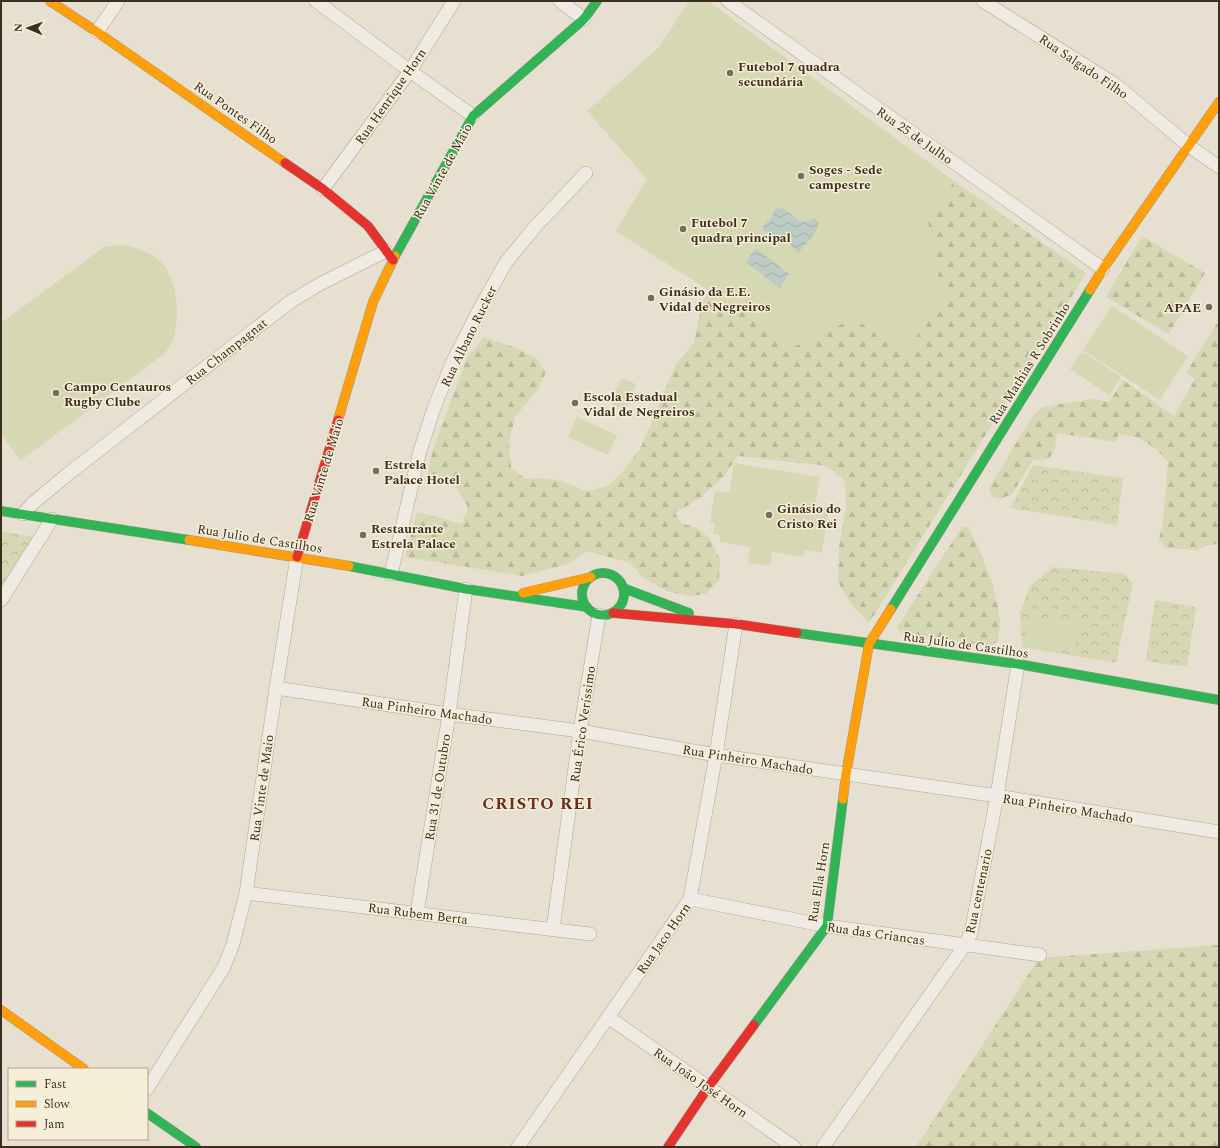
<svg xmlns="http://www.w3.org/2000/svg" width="1220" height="1148" font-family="Spectral,serif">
<defs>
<pattern id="forest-firs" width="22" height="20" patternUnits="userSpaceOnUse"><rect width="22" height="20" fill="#d6d7b3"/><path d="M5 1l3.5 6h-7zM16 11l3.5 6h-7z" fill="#b9b99a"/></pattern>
<pattern id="park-crowns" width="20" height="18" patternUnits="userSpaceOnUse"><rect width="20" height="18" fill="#d6d7b3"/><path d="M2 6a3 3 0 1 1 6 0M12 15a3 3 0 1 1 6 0" fill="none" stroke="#b9b99a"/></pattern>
<pattern id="water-waves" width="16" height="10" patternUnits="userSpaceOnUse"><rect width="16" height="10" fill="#bcccc2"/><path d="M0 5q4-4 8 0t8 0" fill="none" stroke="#a2b0a6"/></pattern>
</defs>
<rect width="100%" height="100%" fill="#e7e0d1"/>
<g fill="url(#forest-firs)">
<polygon points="954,181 1086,273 869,623 851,604 838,582 839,547 846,507 845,481 827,466 738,456 724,476 700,498 675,513 681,523 697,528 709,538 720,559 719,580 705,594 689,596 666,591 644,578 630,563 587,551 568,564 522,576 405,557 417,512 462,524 468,507 455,485 427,477 433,449 467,358 484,337 516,348 536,358 546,372 538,389 515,417 509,442 511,467 525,479 542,478 561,481 586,491 608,486 623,471 641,447 675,366 694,342 703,300 710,291 795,346 854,318 905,354 942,296 928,222"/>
<polygon points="1142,236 1205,273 1169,334 1106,297"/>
<polygon points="1217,323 1219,324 1219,544 1209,545 1196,550 1166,548 1159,540 1163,521 1168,462 1157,450 1140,438 1118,434 1117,442 1057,433 1055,448 1049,459 1033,460 1012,494 1001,499 992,497 989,488 1032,417 1041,408 1059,404 1095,399 1109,402 1123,380 1174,416 1195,379 1186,373"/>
<path d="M962,527H968C983,556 996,587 1000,620C1000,627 999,634 998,641L991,646L911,635L900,633L897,627Z"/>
<polygon points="1219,945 1219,1147 916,1147 1039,958"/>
</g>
<g fill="url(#park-crowns)">
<polygon points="1033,465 1123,478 1117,525 1010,508"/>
<polygon points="1,531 33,537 1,586"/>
<polygon points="1053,567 1125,574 1133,583 1116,663 1022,647 1020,612 1030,586"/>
<polygon points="1155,600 1196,607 1187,667 1146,661"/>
</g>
<g fill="#d6d7b3">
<polygon points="689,1 708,1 954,181 928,222 942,296 905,354 854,318 795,346 616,231 647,179 587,111 659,47"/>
<path d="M120,245C131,246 145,250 155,257C178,273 181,315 173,340C172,344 168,349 165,353L20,461L1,434V323L104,247Z"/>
<polygon points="1112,306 1188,356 1160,400 1083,350"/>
<polygon points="1082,351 1121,377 1109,395 1070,369"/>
<polygon points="621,378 636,384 626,410 611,404"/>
<polygon points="577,417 617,435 608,455 568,437"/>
<polygon points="734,463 820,477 815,506 829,508 822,553 805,550 804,557 772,552 770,566 748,563 750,547 720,542 720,536 713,534 715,523 710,522 715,491 729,493"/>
<polygon points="1029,615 1079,624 1074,652 1024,643"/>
</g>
<g fill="url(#water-waves)">
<polygon points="776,208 784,209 800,221 805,222 814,218 817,220 819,224 814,235 798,253 784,237 764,231 763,226 771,218"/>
<polygon points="756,248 789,274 780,288 746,262"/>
</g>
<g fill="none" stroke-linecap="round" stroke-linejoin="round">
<defs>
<g id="street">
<polyline points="316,1 410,71 473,116"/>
<polyline points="560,1 584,19"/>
<polyline points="728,1 1103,269"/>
<polyline points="983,1 1116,85 1189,146 1219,167"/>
<polyline points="97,32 118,1"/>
<polyline points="323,189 410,71 454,1"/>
<polyline points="23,514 32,504 68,474 290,302 318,285 386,251"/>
<polyline points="391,574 420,451 434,408 452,363 479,310 506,262 535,227 586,173"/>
<polyline points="1,600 52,519"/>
<polyline points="276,688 449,714 580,731 716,755 997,796 1219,832"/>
<polyline points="246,893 590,934"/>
<polyline points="690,899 827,926 1040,955"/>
<polyline points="417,913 449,714 466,589"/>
<polyline points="553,929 580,731 599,615"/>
<polyline points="608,1017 794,1147"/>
<polyline points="147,1089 224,967 233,944 246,893 276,688 297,557"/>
<polyline points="518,1147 690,899 716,755 736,624"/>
<polyline points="823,1147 965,945 971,933 997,796 1018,664"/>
</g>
<g id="fast">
<polyline points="395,256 473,116 584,19 597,1"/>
<polyline points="1,511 189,540"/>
<polyline points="349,566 466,589 587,607"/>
<circle cx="603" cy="594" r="21"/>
<polyline points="623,588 689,613"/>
<polyline points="891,609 1090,290"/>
<polyline points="797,633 1018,664 1219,700"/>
<polyline points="754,1025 827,926 843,799"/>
<polyline points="147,1113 196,1147"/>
</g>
<g id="slow">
<polyline points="50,1 97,32 285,163"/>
<polyline points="1090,290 1103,269 1219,102"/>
<polyline points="338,420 373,302 395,256"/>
<polyline points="189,540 349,566"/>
<polyline points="523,593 591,577"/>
<polyline points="843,799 846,774 869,644 891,609"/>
<polyline points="1,1010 84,1069"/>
</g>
<g id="jam">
<polyline points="285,163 323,189 368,226 393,260"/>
<polyline points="297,557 338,420"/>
<polyline points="613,613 736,624 797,633"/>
<polyline points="668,1147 709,1086 754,1025"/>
</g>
</defs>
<use href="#street" stroke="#ada599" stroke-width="14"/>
<use href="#fast" stroke="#9c958a" stroke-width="10"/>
<use href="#slow" stroke="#9c958a" stroke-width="10"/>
<use href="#jam" stroke="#9c958a" stroke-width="10"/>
<use href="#street" stroke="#efebe3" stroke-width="13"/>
<use href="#fast" stroke="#30b455" stroke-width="9"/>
<use href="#slow" stroke="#ff9f0a" stroke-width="9"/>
<use href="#jam" stroke="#e5322d" stroke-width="9"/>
</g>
<g fill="#786c5e" stroke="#f7eed8" stroke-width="1.5">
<circle cx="730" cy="73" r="4"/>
<circle cx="801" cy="176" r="4"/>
<circle cx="683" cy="229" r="4"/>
<circle cx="651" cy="298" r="4"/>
<circle cx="1209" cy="307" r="4"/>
<circle cx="56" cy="393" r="4"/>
<circle cx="575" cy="403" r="4"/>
<circle cx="376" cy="471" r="4"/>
<circle cx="769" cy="515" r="4"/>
<circle cx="363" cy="535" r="4"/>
</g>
<g text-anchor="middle" stroke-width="3" stroke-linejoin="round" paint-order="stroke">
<g font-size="13" font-weight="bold" fill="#3d2e20" stroke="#f7eed8" text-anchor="start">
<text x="738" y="71">Futebol 7 quadra<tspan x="738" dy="15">secundária</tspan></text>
<text x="809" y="174">Soges - Sede<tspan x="809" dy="15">campestre</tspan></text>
<text x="691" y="227">Futebol 7<tspan x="691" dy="15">quadra principal</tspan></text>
<text x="659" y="296">Ginásio da E.E.<tspan x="659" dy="15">Vidal de Negreiros</tspan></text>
<text x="1201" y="312" text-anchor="end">APAE</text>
<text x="64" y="391">Campo Centauros<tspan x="64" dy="15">Rugby Clube</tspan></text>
<text x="583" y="401">Escola Estadual<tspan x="583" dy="15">Vidal de Negreiros</tspan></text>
<text x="384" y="469">Estrela<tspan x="384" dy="15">Palace Hotel</tspan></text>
<text x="777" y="513">Ginásio do<tspan x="777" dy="15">Cristo Rei</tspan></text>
<text x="371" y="533">Restaurante<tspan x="371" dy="15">Estrela Palace</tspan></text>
</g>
<g font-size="13" fill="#3d2e20" stroke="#f7eed8">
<text transform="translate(1084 66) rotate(34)" y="5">Rua Salgado Filho</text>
<text transform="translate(390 96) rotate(-55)" y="5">Rua Henrique Horn</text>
<text transform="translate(236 112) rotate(35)" y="5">Rua Pontes Filho</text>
<text transform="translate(915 135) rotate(35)" y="5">Rua 25 de Julho</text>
<text transform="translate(442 171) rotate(-61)" y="5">Rua Vinte de Maio</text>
<text transform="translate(468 336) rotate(-64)" y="5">Rua Albano Rucker</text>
<text transform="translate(226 351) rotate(-38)" y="5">Rua Champagnat</text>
<text transform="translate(1029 363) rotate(-58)" y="5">Rua Mathias R Sobrinho</text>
<text transform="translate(323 470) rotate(-73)" y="5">Rua Vinte de Maio</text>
<text transform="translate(260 538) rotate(9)" y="5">Rua Julio de Castilhos</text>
<text transform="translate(966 644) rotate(8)" y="5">Rua Julio de Castilhos</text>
<text transform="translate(427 710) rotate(8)" y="5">Rua Pinheiro Machado</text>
<text transform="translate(582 724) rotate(-82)" y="5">Rua Érico Veríssimo</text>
<text transform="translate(748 759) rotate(9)" y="5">Rua Pinheiro Machado</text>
<text transform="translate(437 787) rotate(-81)" y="5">Rua 31 de Outubro</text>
<text transform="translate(261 788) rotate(-82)" y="5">Rua Vinte de Maio</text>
<text transform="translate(1068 808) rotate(9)" y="5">Rua Pinheiro Machado</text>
<text transform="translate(818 882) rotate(-81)" y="5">Rua Ella Horn</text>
<text transform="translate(978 891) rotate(-78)" y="5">Rua centenario</text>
<text transform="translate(418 913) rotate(7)" y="5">Rua Rubem Berta</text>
<text transform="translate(876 933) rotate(8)" y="5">Rua das Criancas</text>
<text transform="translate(663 938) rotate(-55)" y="5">Rua Jaco Horn</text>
<text transform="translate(701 1082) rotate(35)" y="5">Rua João José Horn</text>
</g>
<g font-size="17" font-weight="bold" letter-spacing="1" fill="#6b2e1e" stroke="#f7eed8">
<text x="538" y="809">CRISTO REI</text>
</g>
</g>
<rect width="1220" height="1148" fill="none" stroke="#3d2e20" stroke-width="4"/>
<rect x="8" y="1068" width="140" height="72" fill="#f7eed8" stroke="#ada18e"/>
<rect x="16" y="1081" width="20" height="6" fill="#30b455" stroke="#ada18e"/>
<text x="44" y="1088" font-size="12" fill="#3d2e20">Fast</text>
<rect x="16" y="1101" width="20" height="6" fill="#ff9f0a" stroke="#ada18e"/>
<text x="44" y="1108" font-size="12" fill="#3d2e20">Slow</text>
<rect x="16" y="1121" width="20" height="6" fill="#e5322d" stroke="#ada18e"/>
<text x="44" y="1128" font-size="12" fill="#3d2e20">Jam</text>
<g transform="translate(28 28) rotate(272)" stroke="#f7eed8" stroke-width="3" paint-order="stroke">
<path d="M0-3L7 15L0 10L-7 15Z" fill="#3d2e20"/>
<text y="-6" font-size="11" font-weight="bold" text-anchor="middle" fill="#3d2e20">N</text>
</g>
</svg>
